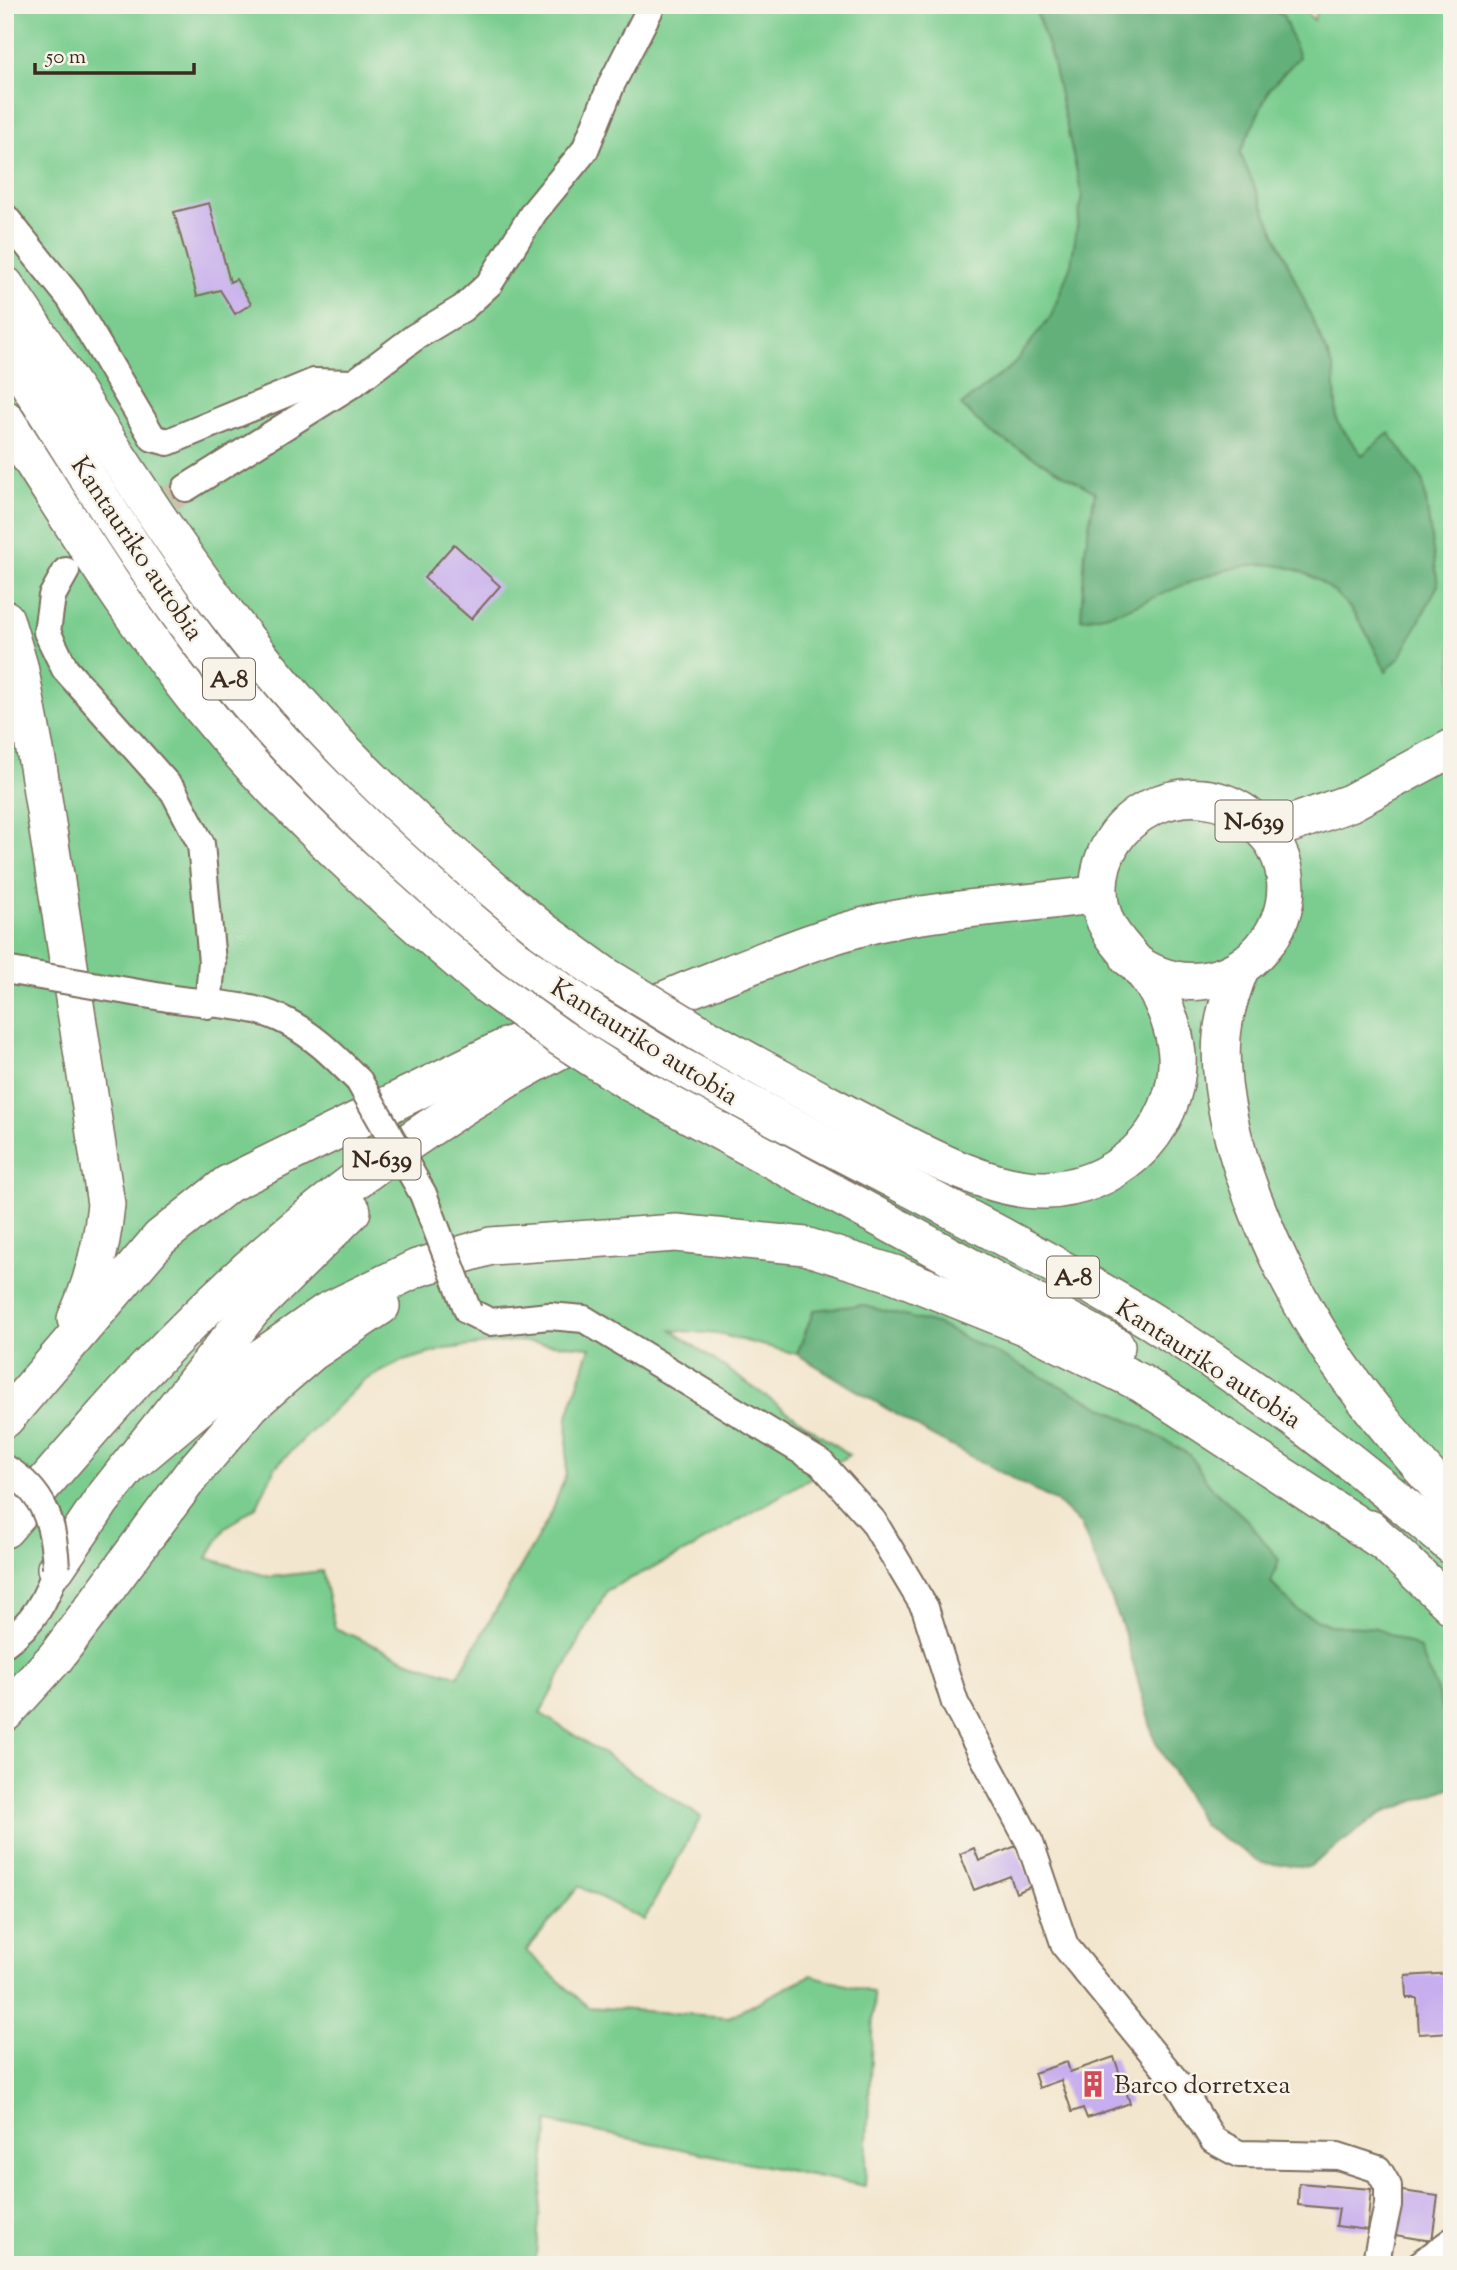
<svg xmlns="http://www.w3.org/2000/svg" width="1457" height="2270" font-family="'Sorts Mill Goudy',serif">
<rect width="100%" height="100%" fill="#f7f3e8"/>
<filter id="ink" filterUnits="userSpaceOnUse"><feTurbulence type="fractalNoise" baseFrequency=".0143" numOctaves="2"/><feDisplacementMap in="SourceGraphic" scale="14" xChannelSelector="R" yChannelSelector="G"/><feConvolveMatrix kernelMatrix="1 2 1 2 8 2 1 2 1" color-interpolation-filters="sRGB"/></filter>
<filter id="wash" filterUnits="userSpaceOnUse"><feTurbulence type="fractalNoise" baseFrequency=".00686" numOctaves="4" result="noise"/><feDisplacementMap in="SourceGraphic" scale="28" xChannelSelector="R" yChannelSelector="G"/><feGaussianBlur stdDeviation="1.57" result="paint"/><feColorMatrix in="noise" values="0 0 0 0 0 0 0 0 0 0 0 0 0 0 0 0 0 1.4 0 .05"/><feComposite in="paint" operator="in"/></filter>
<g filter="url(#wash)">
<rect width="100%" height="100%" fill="#f3e6ce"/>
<path fill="#7acd8f" stroke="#5a7c56" stroke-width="2" fill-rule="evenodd" d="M5,5H1299L1314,20L1318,5H1452V1741L1435,1685L1418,1648L1376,1628L1329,1625L1298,1611L1271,1583L1248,1521L1209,1485L1190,1455L1138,1425L1086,1400L814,1310L797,1354L718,1334L672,1330L849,1455L687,1551L607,1590L540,1713L701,1817L644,1920L579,1886L526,1951L588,2007L729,2017L811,1975L874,1993L865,2186L548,2122L535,2265H5ZM514,1341L590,1347L568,1416L566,1474L551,1514L458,1676L409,1661L335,1628L322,1571L270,1577L207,1558L226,1527L257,1506L275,1467L363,1381L400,1362L445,1349Z"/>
<g fill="#63b07a" stroke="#4f6d4c" stroke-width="2">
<path d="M1034,5H1261L1283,15L1299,57L1270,88L1240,153L1334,369L1337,422L1362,455L1389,433L1423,480L1438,585L1401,656L1386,671C1375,651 1364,624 1348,606C1277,527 1203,580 1123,610C1109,615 1094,617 1081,619L1085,550L1095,492L989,432L961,405L1012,366L1051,316L1071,264L1082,196L1052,59Z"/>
<polygon points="861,1305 939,1325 1138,1425 1190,1455 1209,1485 1248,1521 1279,1560 1271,1583 1298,1611 1329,1625 1376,1628 1419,1648 1435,1685 1452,1741 1452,1787 1380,1814 1309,1867 1262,1863 1204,1826 1155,1741 1122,1625 1081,1525 1057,1502 930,1435 797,1354 814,1310"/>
</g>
<g id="blocks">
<g fill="#c7aeee">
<polygon points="209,203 230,282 236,279 251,304 235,314 220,290 197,296 174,212"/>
<polygon points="454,544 500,586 471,619 424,578"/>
<polygon points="1016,1846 1032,1886 1016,1893 1010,1876 974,1890 960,1854 974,1848 979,1861"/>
<polygon points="1452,1973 1452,2032 1419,2034 1417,1998 1407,1998 1406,1976"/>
<polygon points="1114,2057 1130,2103 1087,2118 1083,2108 1072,2112 1061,2080 1039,2088 1034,2073 1067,2062 1070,2072"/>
<polygon points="1299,2183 1371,2189 1367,2230 1336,2226 1339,2209 1298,2205"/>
<polygon points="1402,2191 1438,2196 1432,2241 1395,2235"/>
</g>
</g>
</g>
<g filter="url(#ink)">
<use href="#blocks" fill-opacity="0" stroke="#7b6c5c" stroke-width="2"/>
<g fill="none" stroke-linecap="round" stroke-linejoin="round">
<polyline stroke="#cec0ab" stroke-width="26" stroke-dasharray="26 13" stroke-linecap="butt" points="139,521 186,488"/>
<defs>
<g id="minor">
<polyline points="5,217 70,298 153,438 168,442 314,382 354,383"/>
<polyline points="186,488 354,383 415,337 463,308 489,284 534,212 585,150 612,83 652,5"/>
<polyline points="66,571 52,596 47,632 65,669 174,792 201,844 212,962 208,1005"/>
<path d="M168,998C203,1004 246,1003 279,1018C311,1032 335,1057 359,1081"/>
<polyline points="468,1311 490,1322 549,1316 584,1319 821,1463 873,1521 925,1608 955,1703 1030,1843 1065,1946 1179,2085 1213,2140 1239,2154 1338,2156 1378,2169 1388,2186 1388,2205 1375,2265"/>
<path d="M5,1643C34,1622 46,1601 56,1568"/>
<polyline points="1419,2265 1452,2241"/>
</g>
<g id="highway">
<path d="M5,285C83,398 152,518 236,626C325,742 430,839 543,931"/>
<path d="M5,346C80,464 151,586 240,693C323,792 416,876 515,958"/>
<path d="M5,419C68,517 129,617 202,708C287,812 385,899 487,985"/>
<path d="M5,619L19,666L38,766L106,1204C102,1245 94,1281 76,1319"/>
<polyline points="1265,833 1350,803 1452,748"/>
<path d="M1240,969C1232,989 1224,1014 1222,1036C1214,1131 1276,1266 1326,1344C1362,1401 1408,1452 1452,1502"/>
<path d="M686,1025C742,1059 800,1089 858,1120C909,1146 987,1192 1046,1190C1079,1189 1110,1176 1135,1154C1162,1130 1179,1092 1177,1055C1175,1030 1165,1003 1151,982C1130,951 1101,935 1099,894C1095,814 1191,768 1252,819C1344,897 1230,1037 1129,958"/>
<path d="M662,1056C823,1147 993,1225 1151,1321C1258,1387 1357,1464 1452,1546"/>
<polyline points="631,1083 1116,1346"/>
<polyline points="5,1419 160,1238 228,1184 508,1046 575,1021"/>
<polyline points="135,1461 246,1368 326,1312 417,1268 491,1246 676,1233 805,1246 894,1274 1026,1327 1141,1383 1388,1545"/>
<path d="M5,1529C60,1466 113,1402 171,1343C327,1183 519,1052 729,974C783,953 841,929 897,919C964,907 1032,904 1099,894"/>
<polyline points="1370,1529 1452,1606"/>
<polyline points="56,1568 102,1500 253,1309 352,1211"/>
<polyline points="5,1713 56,1657 192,1474 252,1404 311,1353 381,1306"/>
</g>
</defs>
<use href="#minor" stroke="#7b6c5c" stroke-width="30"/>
<use href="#highway" stroke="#7b6c5c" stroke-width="40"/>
<use href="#minor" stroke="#fff" stroke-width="26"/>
<use href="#highway" stroke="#fff" stroke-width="37"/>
<defs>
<g id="minor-bridge">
<polyline points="5,970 168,998"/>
<polyline points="359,1081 423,1194 468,1311"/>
<path d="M5,1468C45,1492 54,1524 56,1568"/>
</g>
<g id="highway-bridge">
<polyline points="543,931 604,975 686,1025"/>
<polyline points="515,958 598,1017 662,1056"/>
<polyline points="487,985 558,1036 631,1083"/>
</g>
</defs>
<use href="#minor-bridge" stroke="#7b6c5c" stroke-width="30" stroke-linecap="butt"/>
<use href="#highway-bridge" stroke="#7b6c5c" stroke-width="40" stroke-linecap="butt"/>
<use href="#minor-bridge" stroke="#fff" stroke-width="26"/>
<use href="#highway-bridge" stroke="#fff" stroke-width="37"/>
</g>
</g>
<defs>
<symbol id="building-bare" viewBox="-9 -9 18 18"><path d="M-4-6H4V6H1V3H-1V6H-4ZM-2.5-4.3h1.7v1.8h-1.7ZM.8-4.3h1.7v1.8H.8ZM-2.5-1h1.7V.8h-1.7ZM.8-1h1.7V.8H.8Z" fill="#d1495b" stroke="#f7f3e8" stroke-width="2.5" paint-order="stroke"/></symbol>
</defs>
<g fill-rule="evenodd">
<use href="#building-bare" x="1074" y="2065" width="38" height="38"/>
</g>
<g text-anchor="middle" stroke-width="5" stroke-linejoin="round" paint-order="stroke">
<g fill="#f7f3e8" stroke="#73665b" stroke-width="2">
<rect x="203" y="658.5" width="52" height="41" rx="5"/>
<rect x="1215.5" y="800.5" width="77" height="41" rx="5"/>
<rect x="343.5" y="1138.5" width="77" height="41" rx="5"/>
<rect x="1047" y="1256.5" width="52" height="41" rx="5"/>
</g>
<g font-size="24" font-weight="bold" fill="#3b2a1e">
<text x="229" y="687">A-8</text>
<text x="1254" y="829">N-639</text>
<text x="382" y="1167">N-639</text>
<text x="1073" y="1285">A-8</text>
</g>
<g font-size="26" fill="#3b2a1e" stroke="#f7f3e8">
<text transform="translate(138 548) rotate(56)" y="9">Kantauriko autobia</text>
<text transform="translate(645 1041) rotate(32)" y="9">Kantauriko autobia</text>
<text transform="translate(1209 1363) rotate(33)" y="9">Kantauriko autobia</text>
</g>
<g font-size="26" fill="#3b2a1e" stroke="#f7f3e8" text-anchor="start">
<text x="1114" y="2093">Barco dorretxea</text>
</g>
</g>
<rect width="1457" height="2270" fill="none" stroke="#f7f3e8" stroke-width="28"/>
<path d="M35 63v10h159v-10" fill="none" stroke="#3b2a1e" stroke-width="3.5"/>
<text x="46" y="63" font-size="21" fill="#3b2a1e" stroke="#f7f3e8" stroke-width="5" paint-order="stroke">50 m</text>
</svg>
